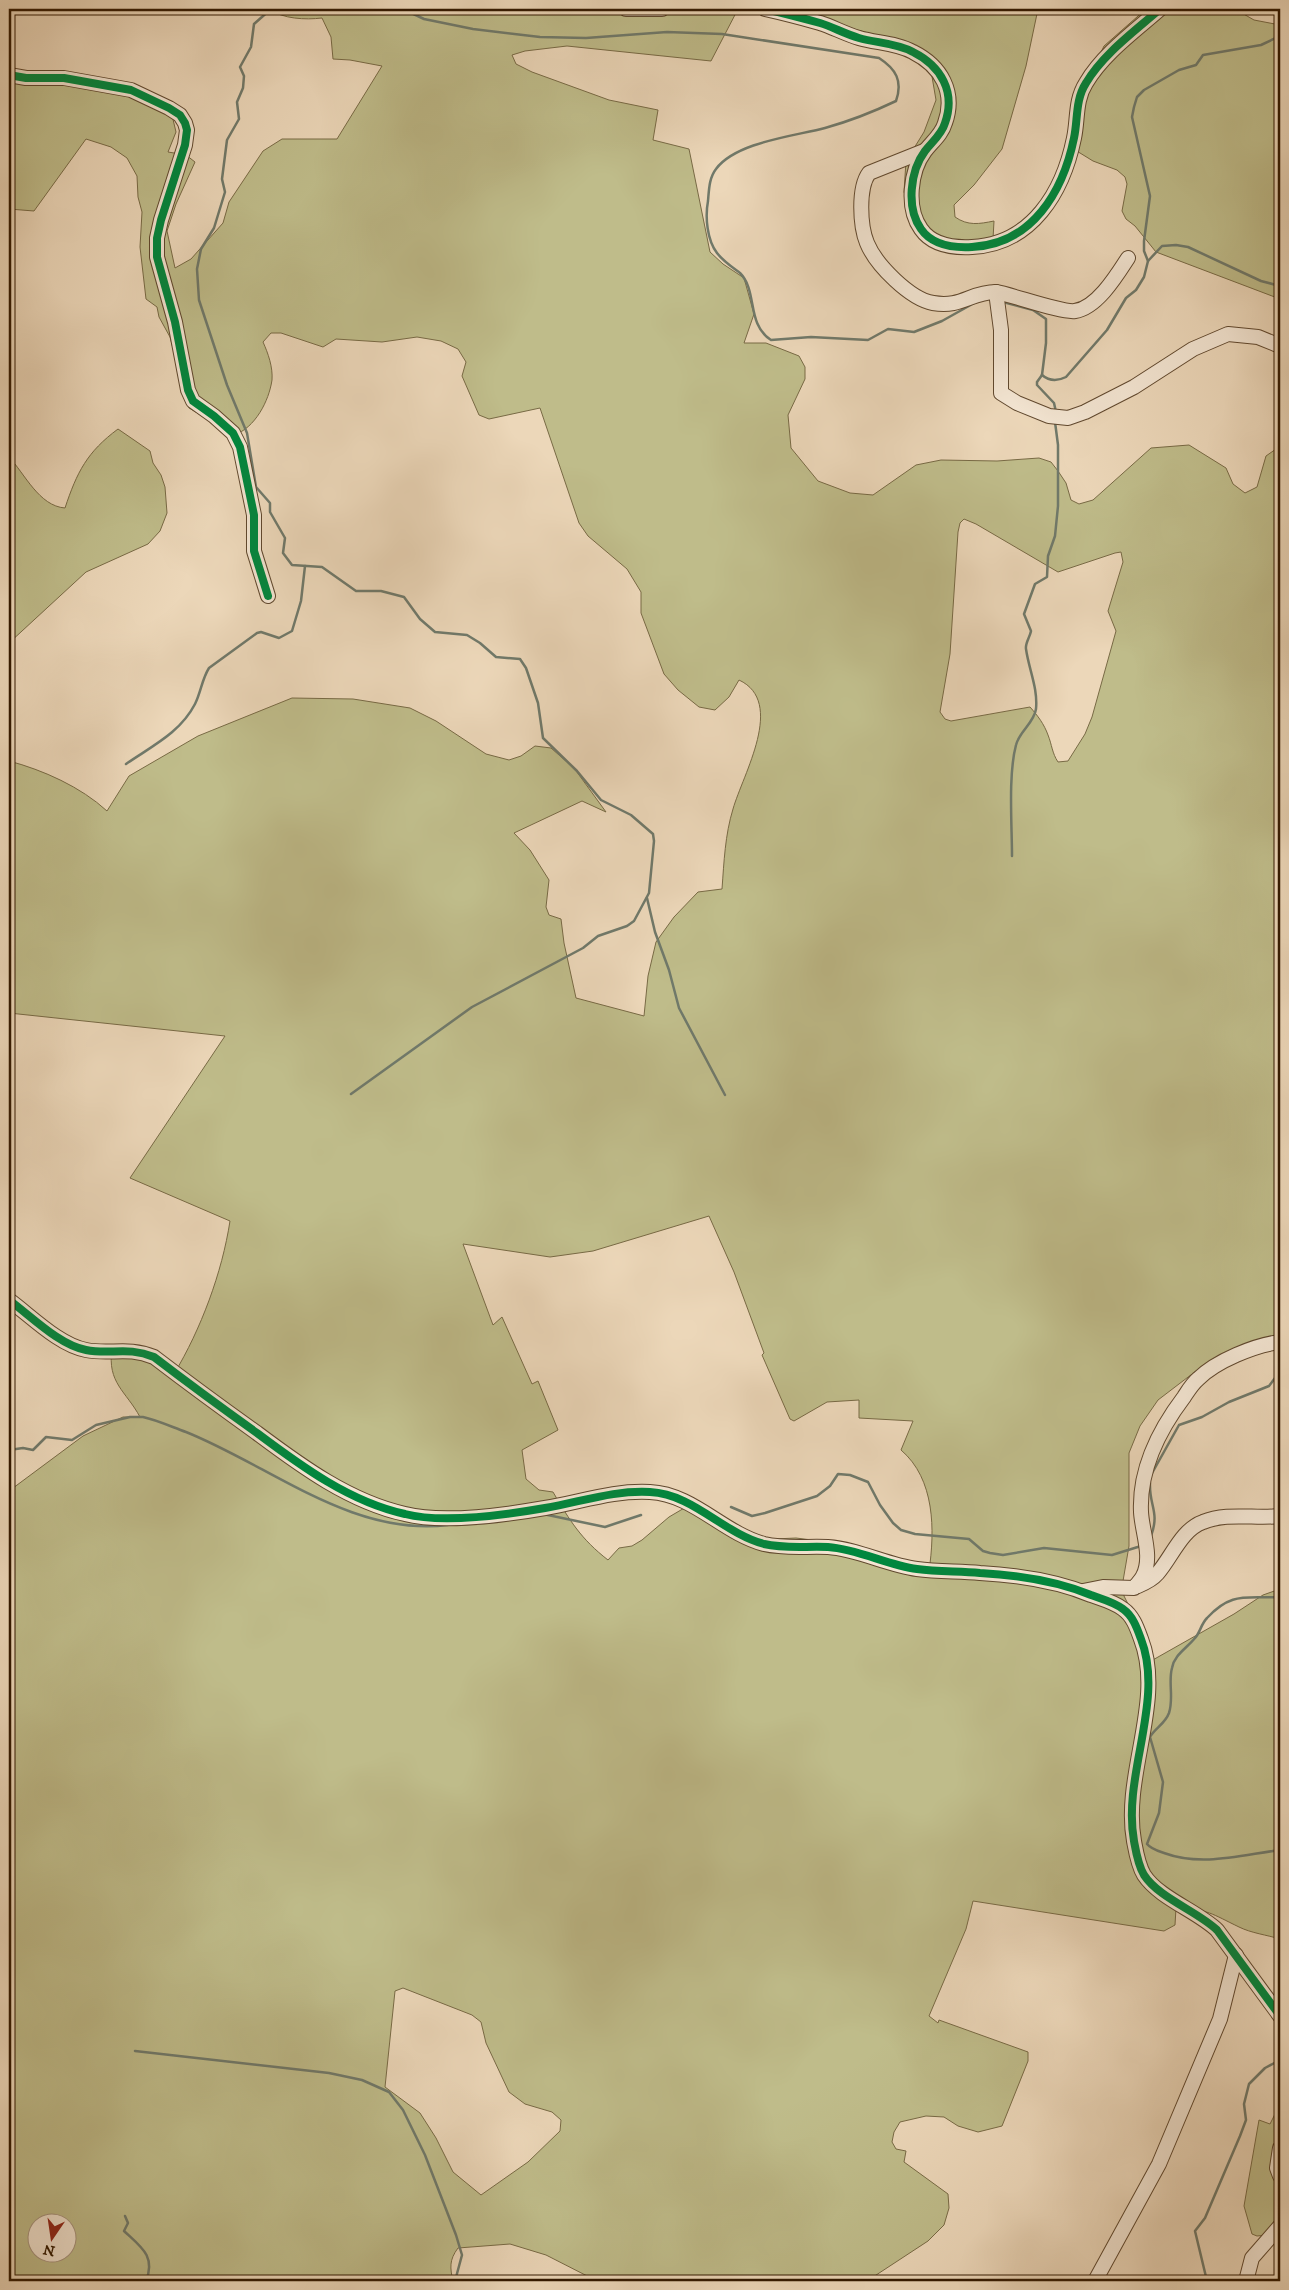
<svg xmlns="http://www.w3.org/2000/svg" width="1289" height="2290" font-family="'IM FELL DW Pica',serif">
<rect width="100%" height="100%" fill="#ecd7b9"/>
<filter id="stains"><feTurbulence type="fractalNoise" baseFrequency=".004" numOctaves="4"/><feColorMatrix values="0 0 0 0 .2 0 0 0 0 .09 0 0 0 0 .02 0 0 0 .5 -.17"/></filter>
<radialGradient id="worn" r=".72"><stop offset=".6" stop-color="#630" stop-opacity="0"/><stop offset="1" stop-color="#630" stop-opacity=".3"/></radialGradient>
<g fill="#bfbc8a" stroke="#786a45" fill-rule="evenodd">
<path d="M269,9H738L711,61L567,46L525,51L512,55L516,64L532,72L609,100L658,110L653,140L689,149L710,252L723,264L744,278L754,314L744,343H766L799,356L805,367V379L788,415L791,448L818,481L850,493L873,495L916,465L941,460L997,461L1039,458L1051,462L1058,471L1066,483L1071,500L1079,504L1093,500L1151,448L1189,445L1226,468L1233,484L1245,493L1257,487L1266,456L1276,449L1280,456V1336L1230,1351L1196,1371L1158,1400L1140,1426L1129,1453V1546L1123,1581L1124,1596L1142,1632L1151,1661L1234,1614L1263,1595L1280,1589V1939C1267,1935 1251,1933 1239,1927C1212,1914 1208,1909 1176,1908L1175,1925L1164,1931L973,1901L966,1929L929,2016L938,2023L939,2020L1028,2052V2061L1002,2126L978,2132L958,2126L944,2117L926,2116L900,2122L894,2132L892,2142L896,2149L906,2151L904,2162L948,2194L949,2208L944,2225L928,2241L867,2281H597L546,2255L510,2244L458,2248C449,2260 450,2268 453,2281H407L408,2276L369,2278L368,2281H9V1491L83,1436L123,1417H140C126,1391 107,1383 112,1349L129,1350L174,1374C201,1329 222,1273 230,1221L130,1178L225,1036L9,1013V761C43,770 81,787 107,811L129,776L198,736L292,698L353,699L410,708L436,721L486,754L509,760L521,756L535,746L551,748L574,768L606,812L582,801L514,833L530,850L549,880L546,907L549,915L561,919L564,943L576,998L644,1016L648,976L656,942L674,917L698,892L722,889C724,862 725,835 733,809C743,774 786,702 739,680L729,697L715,710L699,707L678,690L664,674L641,613V592L627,569L588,536L579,523L540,408L489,419L479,415L462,376L466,362L458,349L441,341L417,337L382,342L336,339L323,347L281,333H271L263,342C268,353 273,367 272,380C269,401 255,428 234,435L189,408L170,337L159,317L157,307L146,299L140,247L142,212L138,197L137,176L127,158L111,147L86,139L34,211L9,209V70L74,73L171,111L176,132L168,152L186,155L195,162L176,204L167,231L175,268L191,259L223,223L229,202L263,151L282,139H337L382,66L350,60L333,59L331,37L322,18C305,20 283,19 269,9ZM964,519L976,524L1058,572L1115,553L1121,552L1123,562L1108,611L1116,631L1092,717L1085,734L1068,761L1058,762C1052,753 1052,745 1048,735C1044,724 1038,716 1030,707L951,721L945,719L940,712L950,654L958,532L960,523ZM709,1216L734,1272L764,1353L762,1355L790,1419L794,1421L827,1402L859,1400V1418L913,1421L901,1450C935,1479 935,1530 929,1571L820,1541L796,1538L774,1539L730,1532L686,1507L669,1517L642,1540L632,1546L619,1548L608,1560C581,1539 570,1521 553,1492L539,1490L526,1479L522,1450L558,1430L538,1381L532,1384L502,1317L493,1325L463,1244L550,1257L593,1251ZM403,1988L472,2015L481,2022L486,2043L509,2092L525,2104L552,2112L561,2120L560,2131L528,2162L481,2195L453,2172L436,2138L420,2113L385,2087L395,1991ZM38,2222H68V2252H38Z"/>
<path d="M781,9H1038L1026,66L1002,149L974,185L954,205L955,217C968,226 979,224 994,221L993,239L964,243L935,236L911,215L904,192L906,161L924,132L936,100L930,65L908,44Z"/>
<polygon points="1146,9 1235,9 1254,20 1280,25 1280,299 1156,252 1135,226 1126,219 1122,211 1127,184 1125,177 1117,170 1093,161 1067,145 1085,86 1104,46"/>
<path d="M118,429L150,451L153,463L161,475L165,487L167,513L160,531L148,544L86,572L9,643V457C25,474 39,506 65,508C77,472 87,452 118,429Z"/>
<polygon points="1280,2104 1280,2241 1268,2235 1257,2236 1252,2234 1244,2206 1259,2120 1270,2124"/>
</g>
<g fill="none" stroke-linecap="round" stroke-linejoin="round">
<g stroke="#70796a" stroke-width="2.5">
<polyline points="271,9 254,24 251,47 240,67 244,76 243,88 237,102 239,119 227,140 222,179 225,192 214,228 201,249 197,269 199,300 227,385 247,433 256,487 270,503 270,512 285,538 283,553 292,565 322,567 356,591 381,591 404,597 420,619 435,632 467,635 480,643 496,657 520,659 526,668 538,703 543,738 577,771 601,800 631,815 653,834 654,841 649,893 634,921 627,926 598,936 583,948 472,1007 351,1094"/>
<path d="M403,9L424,19L473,29L540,37L586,38L667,32L722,34L879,58C896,69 903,81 896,101C873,112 850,121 825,128C795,136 736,142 716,169C709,178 709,190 708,201C705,217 707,240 717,253C723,261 732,267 740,273C758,291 746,324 771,340L811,337L868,340L888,329L914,332L942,321L976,302"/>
<polyline points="1148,261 1144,251 1144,241 1150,196 1132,117 1134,107 1137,97 1144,90 1179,70 1196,65 1203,55 1261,45 1280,36"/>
<polyline points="1003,302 1033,310 1046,319 1046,343 1042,375"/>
<polyline points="1042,375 1037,382 1037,385 1054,403 1056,412"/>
<path d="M1042,375C1049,381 1058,381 1066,377L1107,330L1126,298L1136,290L1144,277L1148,261L1162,246L1176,245L1188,247L1261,281L1280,286"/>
<path d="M126,764C152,746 180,733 195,704C201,692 202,679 209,668L257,633L261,632L279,638L292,631L301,601L305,566"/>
<path d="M1012,856C1012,825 1008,775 1016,745C1019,732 1034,723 1036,709C1038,688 1029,670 1026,649C1025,643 1030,637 1031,631L1024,614L1035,584L1047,577L1048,556L1055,536L1058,506V445L1055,422"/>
<polyline points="647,898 655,932 669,970 679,1008 725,1095"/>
<path d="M9,1450L23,1448L33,1450L46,1437L72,1440L96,1425L130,1417H143C157,1420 172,1427 186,1432C271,1466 352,1537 448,1525"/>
<polyline points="1151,1475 1179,1425 1202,1417 1229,1402 1269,1386 1275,1378 1280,1376"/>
<path d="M1150,1483C1149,1506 1160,1512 1151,1536"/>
<polyline points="731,1507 752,1516 765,1513 817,1496 830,1486 838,1474 850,1475 868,1482 880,1505 893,1523 901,1530 915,1534 969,1539 983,1551 990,1553 1003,1555 1044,1548 1112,1555 1141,1546"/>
<polyline points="543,1514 605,1527 641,1515"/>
<path d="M1280,1597C1246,1599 1232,1591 1207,1618C1201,1624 1200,1633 1195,1638C1187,1648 1174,1655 1172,1668C1168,1682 1174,1698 1169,1713C1165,1724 1155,1728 1150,1737L1163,1782L1159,1813L1147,1844C1151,1849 1158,1851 1164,1853C1202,1867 1241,1855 1280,1850"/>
<polyline points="135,2051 329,2073 362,2080 389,2092 403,2110 425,2155 456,2235 462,2255 455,2281"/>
<path d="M125,2216L128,2223L124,2231C141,2247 156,2256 146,2281"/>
<polyline points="1207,2281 1195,2231 1205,2218 1240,2136 1246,2120 1244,2104 1249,2084 1265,2068 1280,2060"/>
</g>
<defs>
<g id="minor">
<polyline points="626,9 662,9"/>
<path d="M765,9C783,13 802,18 820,23C833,27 845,34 859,38C876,43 897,43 913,52C941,66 956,92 945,123C942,134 932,142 925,151C910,171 906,208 921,229C932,245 954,248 972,247C1032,244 1063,192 1074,138C1078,120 1075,100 1086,83C1103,54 1135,31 1160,9"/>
<polyline points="9,75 26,78 64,78 131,90 169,108 180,115 185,123 187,130 185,145 161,220 157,238 157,257 175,322 188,390 193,401 214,416 233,433 240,447 254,515 254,551 268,596"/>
<path d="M924,151L869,173C858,188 860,226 867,243C876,265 910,299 933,303C962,308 970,292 996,292C1013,295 1062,313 1075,311C1097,308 1117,275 1128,258"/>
<polyline points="996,292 1001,330 1001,393 1017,403 1049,416 1068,418 1085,412 1134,387 1193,349 1228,334 1258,337 1280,346"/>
<path d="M9,1300C31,1316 59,1345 86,1350C111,1355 127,1346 154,1357C188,1383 222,1408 257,1433C301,1466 350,1502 405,1514C444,1524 505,1515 545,1508C581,1502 613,1490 650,1492C693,1494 723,1533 764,1544C785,1549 806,1546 828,1547C858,1549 887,1565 917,1569C938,1572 959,1571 980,1573C1017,1575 1057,1581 1091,1595C1102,1599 1114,1602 1123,1609C1133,1616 1137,1628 1141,1639C1165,1701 1122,1775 1134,1841C1136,1852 1138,1865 1144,1875C1159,1898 1197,1911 1217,1930L1280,2016"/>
<path d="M1138,1586C1145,1583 1152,1580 1157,1574C1172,1557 1181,1530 1203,1522C1227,1512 1255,1519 1280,1516"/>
<path d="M1083,1591L1103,1587L1134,1588C1137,1584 1141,1580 1143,1576C1153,1557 1142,1532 1141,1512C1139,1469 1159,1430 1184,1397C1188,1391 1192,1384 1198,1379C1216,1361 1255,1345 1280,1342"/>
<polyline points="1280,2148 1277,2168 1280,2176"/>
<polyline points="1095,2281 1159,2164 1220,2019 1236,1955"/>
<polyline points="1246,2281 1252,2258 1280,2226"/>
</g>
</defs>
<use href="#minor" stroke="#60482e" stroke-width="16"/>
<use href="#minor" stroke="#f3e5d2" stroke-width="14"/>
<defs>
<g id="cycleway">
<path d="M765,9C783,13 802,18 820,23C833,27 845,34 859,38C876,43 897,43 913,52C941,66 956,92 945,123C942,134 932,142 925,151C910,171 906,208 921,229C932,245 954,248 972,247C1032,244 1063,192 1074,138C1078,120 1075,100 1086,83C1103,54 1135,31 1160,9"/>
<polyline points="9,75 26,78 64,78 131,90 169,108 180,115 185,123 187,130 185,145 161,220 157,238 157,257 175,322 188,390 193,401 214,416 233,433 240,447 254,515 254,551 268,596"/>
<path d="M9,1300C31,1316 59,1345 86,1350C111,1355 127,1346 154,1357C188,1383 222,1408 257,1433C301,1466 350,1502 405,1514C444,1524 505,1515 545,1508C581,1502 613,1490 650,1492C693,1494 723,1533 764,1544C785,1549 806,1546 828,1547C858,1549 887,1565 917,1569C938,1572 959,1571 980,1573C1017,1575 1057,1581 1091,1595C1102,1599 1114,1602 1123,1609C1133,1616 1137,1628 1141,1639C1165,1701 1122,1775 1134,1841C1136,1852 1138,1865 1144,1875C1159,1898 1197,1911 1217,1930L1280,2016"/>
</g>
</defs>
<use href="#cycleway" stroke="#f3e5d2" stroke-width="11"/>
<use href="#cycleway" stroke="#00873e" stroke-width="8"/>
</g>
<rect width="1289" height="2290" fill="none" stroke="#ecd7b9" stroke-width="30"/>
<rect x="10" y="10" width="1269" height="2270" fill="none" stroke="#321800" stroke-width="2.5"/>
<rect x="15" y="15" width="1259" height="2260" fill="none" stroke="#321800"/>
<g transform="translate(52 2238) rotate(193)"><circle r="24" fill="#f3e5d2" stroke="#a6937e"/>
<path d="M0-4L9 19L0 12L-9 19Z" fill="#8f2418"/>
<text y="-8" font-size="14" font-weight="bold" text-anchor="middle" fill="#321800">N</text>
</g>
<rect width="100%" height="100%" filter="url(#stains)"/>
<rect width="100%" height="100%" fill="url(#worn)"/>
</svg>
